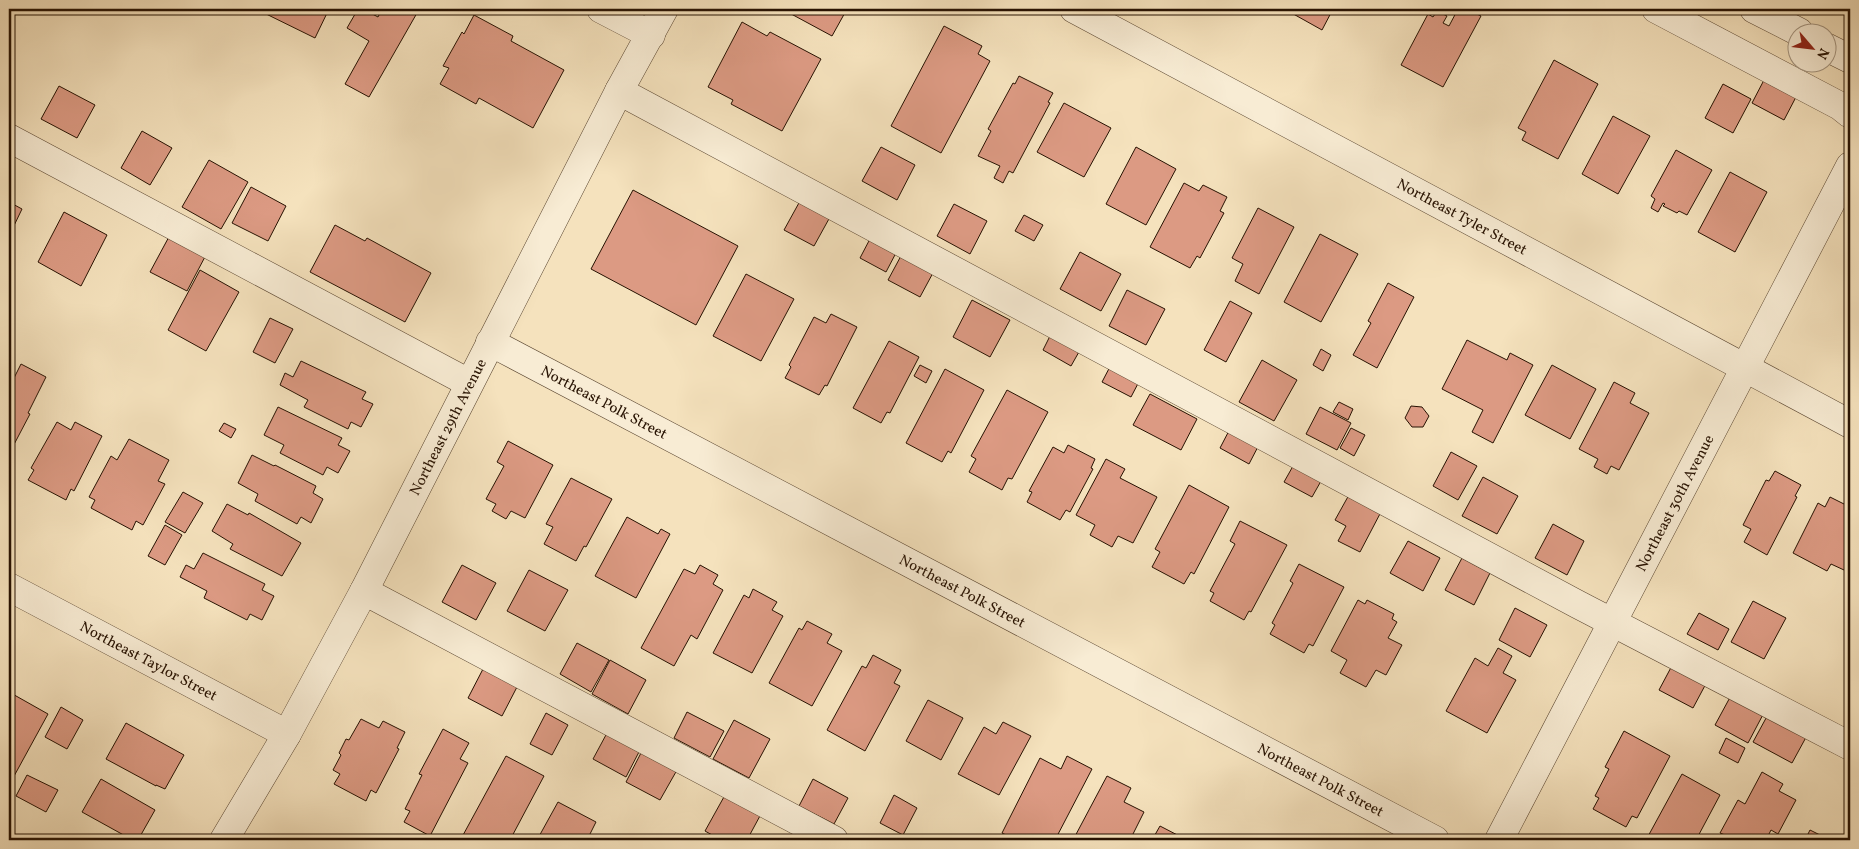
<svg xmlns="http://www.w3.org/2000/svg" width="1859" height="849" font-family="Vollkorn,serif">
<rect width="100%" height="100%" fill="#f5e2bd"/>
<filter id="stains"><feTurbulence type="fractalNoise" baseFrequency=".004" numOctaves="4"/><feColorMatrix values="0 0 0 0 .2 0 0 0 0 .09 0 0 0 0 .02 0 0 0 .5 -.17"/></filter>
<radialGradient id="worn" r=".72"><stop offset=".6" stop-color="#630" stop-opacity="0"/><stop offset="1" stop-color="#630" stop-opacity=".3"/></radialGradient>
<g fill="#dc9a83" stroke="#271202">
<polygon points="256,9 329,9 315,38"/>
<polygon points="358,9 363,9 378,17 382,9 409,9 417,13 369,97 345,84 369,41 347,28"/>
<polygon points="782,9 847,9 832,36"/>
<polygon points="1289,9 1333,9 1322,30 1288,11"/>
<polygon points="1458,9 1467,9 1481,16 1443,87 1401,65 1428,14 1433,17 1437,11 1447,16 1443,23 1449,26"/>
<polygon points="474,15 513,36 511,41 564,70 533,128 479,98 476,104 440,84 449,68 443,66 462,32 464,34"/>
<polygon points="742,22 767,36 770,32 821,59 782,131 731,104 733,100 708,87"/>
<polygon points="944,26 982,46 978,54 990,61 941,153 891,126"/>
<polygon points="1554,60 1598,84 1558,159 1522,140 1526,132 1518,128"/>
<polygon points="1019,76 1053,93 1048,102 1050,103 1013,173 1009,171 1003,183 994,178 1000,166 978,156 991,131 988,129 1013,83 1015,84"/>
<polygon points="1764,80 1796,97 1784,120 1752,103"/>
<polygon points="1723,84 1751,99 1733,133 1705,118"/>
<polygon points="59,86 95,105 77,138 41,119"/>
<polygon points="1064,103 1111,128 1084,177 1037,152"/>
<polygon points="1613,116 1650,136 1618,194 1582,174"/>
<polygon points="142,131 172,148 150,185 121,168"/>
<polygon points="881,147 915,165 897,200 862,181"/>
<polygon points="1136,147 1176,169 1146,225 1106,204"/>
<polygon points="1676,150 1712,170 1687,215 1679,211 1677,213 1663,206 1665,204 1663,203 1658,212 1651,208 1655,199 1651,196"/>
<polygon points="209,160 248,182 221,229 182,207"/>
<polygon points="1730,172 1767,192 1735,252 1698,232"/>
<polygon points="1184,183 1199,191 1203,185 1227,197 1220,211 1224,213 1200,258 1197,256 1190,268 1150,247"/>
<polygon points="251,187 286,206 268,241 232,223"/>
<polygon points="633,190 738,246 696,325 591,269"/>
<polygon points="800,201 830,217 814,246 784,230"/>
<polygon points="9,202 22,209 9,236"/>
<polygon points="954,204 987,221 970,254 937,236"/>
<polygon points="1258,208 1294,227 1259,294 1235,281 1243,264 1232,258"/>
<polygon points="64,212 107,235 81,286 38,262"/>
<polygon points="1024,215 1043,225 1034,241 1015,231"/>
<polygon points="335,225 365,241 367,238 431,273 405,322 310,272"/>
<polygon points="171,233 207,253 187,291 150,272"/>
<polygon points="1320,234 1358,254 1321,322 1284,302"/>
<polygon points="871,237 897,251 886,272 860,258"/>
<polygon points="1080,252 1121,274 1101,311 1060,289"/>
<polygon points="902,254 934,271 920,297 888,280"/>
<polygon points="200,270 239,292 206,351 168,330"/>
<polygon points="746,274 794,299 761,361 713,336"/>
<polygon points="1388,283 1414,297 1377,368 1353,355 1371,323 1368,321"/>
<polygon points="1127,290 1165,309 1146,345 1109,326"/>
<polygon points="972,300 1010,320 990,357 953,337"/>
<polygon points="1230,301 1252,313 1226,362 1204,350"/>
<polygon points="831,314 857,327 827,386 825,385 819,395 785,378 791,367 789,365 814,317 826,323"/>
<polygon points="270,318 293,329 275,363 253,352"/>
<polygon points="1054,328 1084,343 1071,366 1043,350"/>
<polygon points="1467,340 1507,360 1510,353 1533,365 1493,443 1472,432 1483,410 1442,389"/>
<polygon points="889,341 919,357 890,413 887,412 881,423 853,408"/>
<polygon points="1321,349 1331,355 1323,371 1313,365"/>
<polygon points="1114,359 1143,374 1131,397 1102,382"/>
<polygon points="1262,360 1297,380 1274,421 1239,402"/>
<polygon points="301,361 366,392 362,399 373,404 361,427 351,422 348,429 304,407 308,400 280,385 285,373 293,377"/>
<polygon points="21,364 46,377 28,413 30,414 9,454 9,388"/>
<polygon points="920,365 932,371 926,383 914,376"/>
<polygon points="1552,365 1596,389 1570,439 1525,415"/>
<polygon points="945,369 984,390 951,453 948,451 942,462 906,443"/>
<polygon points="1614,382 1635,393 1630,403 1649,413 1619,470 1611,466 1607,474 1594,467 1598,459 1579,449"/>
<polygon points="1007,390 1048,412 1012,479 1008,478 1002,490 969,472 976,459 971,456"/>
<polygon points="1150,394 1197,419 1181,450 1133,425"/>
<polygon points="1339,402 1353,409 1348,420 1333,412"/>
<polygon points="1411,406 1422,407 1429,416 1423,427 1412,427 1405,418"/>
<polygon points="278,407 342,438 338,445 350,451 338,473 327,467 323,475 280,453 284,445 264,435"/>
<polygon points="1320,407 1351,423 1337,450 1306,434"/>
<polygon points="57,422 71,430 75,422 102,436 74,491 71,489 66,500 28,480 34,470 31,468"/>
<polygon points="224,423 236,429 231,438 219,431"/>
<polygon points="1233,423 1262,439 1249,464 1220,448"/>
<polygon points="1351,428 1365,435 1354,456 1340,448"/>
<polygon points="129,439 169,460 158,481 165,484 143,525 136,521 132,530 91,508 95,500 89,497 111,456 117,460"/>
<polygon points="508,441 553,465 525,518 511,511 506,519 492,511 496,504 486,499 504,466 497,462"/>
<polygon points="1068,445 1095,459 1091,468 1093,469 1070,512 1066,510 1060,520 1027,502 1032,492 1029,491 1053,447 1064,453"/>
<polygon points="1451,452 1477,466 1458,500 1433,486"/>
<polygon points="252,455 274,466 275,465 316,486 313,493 323,499 311,523 301,517 297,524 255,501 258,494 238,483"/>
<polygon points="1106,459 1125,469 1120,478 1157,497 1133,543 1118,536 1112,547 1090,535 1095,525 1076,515"/>
<polygon points="1297,459 1325,474 1312,497 1284,482"/>
<polygon points="1775,471 1801,485 1795,496 1797,497 1767,555 1744,542 1751,529 1743,525 1766,480 1769,481"/>
<polygon points="1483,477 1518,496 1497,534 1462,516"/>
<polygon points="571,478 612,499 586,547 584,546 576,561 544,544 553,527 546,524"/>
<polygon points="1189,485 1229,507 1194,574 1191,572 1184,584 1152,567 1160,552 1155,549"/>
<polygon points="183,492 203,503 185,533 165,522"/>
<polygon points="1350,493 1382,510 1360,552 1338,541 1346,526 1335,520"/>
<polygon points="1830,497 1850,507 1850,558 1844,570 1831,564 1827,571 1793,553 1818,503 1825,507"/>
<polygon points="227,504 248,515 249,513 301,543 282,576 230,549 233,544 212,531"/>
<polygon points="627,517 658,534 661,529 670,534 636,598 595,576"/>
<polygon points="1240,521 1287,545 1251,612 1249,611 1244,620 1210,601 1214,593 1210,591 1235,544 1230,541"/>
<polygon points="1553,524 1584,541 1567,575 1535,558"/>
<polygon points="165,525 182,535 165,565 148,556"/>
<polygon points="1408,541 1440,558 1423,591 1390,573"/>
<polygon points="203,553 265,584 262,590 274,596 262,620 250,614 247,620 204,598 207,591 180,577 186,565 194,569"/>
<polygon points="1462,558 1490,573 1474,605 1445,590"/>
<polygon points="1299,564 1344,587 1313,646 1309,644 1304,653 1270,634 1275,625 1272,623 1293,583 1290,581"/>
<polygon points="462,565 496,583 476,620 442,602"/>
<polygon points="700,565 718,575 713,584 723,590 697,639 691,635 674,666 641,648 684,569 695,574"/>
<polygon points="529,570 568,590 545,631 507,611"/>
<polygon points="753,589 777,602 772,610 783,616 752,673 713,653 744,595 749,598"/>
<polygon points="1358,600 1365,604 1367,600 1394,614 1392,619 1397,622 1388,638 1402,645 1386,675 1376,670 1366,687 1340,673 1347,660 1331,651"/>
<polygon points="1753,601 1786,618 1764,659 1731,642"/>
<polygon points="1515,608 1547,625 1530,657 1499,640"/>
<polygon points="1699,613 1729,629 1718,650 1687,634"/>
<polygon points="807,621 832,634 827,643 842,651 812,706 769,683 799,628 802,630"/>
<polygon points="577,643 609,660 591,692 560,674"/>
<polygon points="1498,648 1512,656 1503,673 1516,680 1487,733 1446,711 1475,658 1488,666"/>
<polygon points="873,655 901,670 894,683 900,686 865,751 827,730 862,666 866,668"/>
<polygon points="610,660 646,680 628,714 592,694"/>
<polygon points="1675,660 1709,678 1693,708 1659,690"/>
<polygon points="483,669 517,687 502,716 468,698"/>
<polygon points="1734,690 1767,707 1748,743 1715,725"/>
<polygon points="9,692 48,714 13,778 9,776"/>
<polygon points="928,700 963,718 941,760 906,741"/>
<polygon points="61,707 83,720 67,749 45,737"/>
<polygon points="1771,709 1810,730 1792,763 1753,742"/>
<polygon points="687,712 724,731 710,757 674,738"/>
<polygon points="546,713 568,725 552,755 530,744"/>
<polygon points="361,719 379,728 383,721 405,732 397,748 399,749 376,793 371,790 366,801 334,784 340,774 333,770 341,755 339,753 346,739 349,740"/>
<polygon points="734,720 770,739 749,778 713,759"/>
<polygon points="1003,722 1031,736 999,795 958,774 984,727 996,734"/>
<polygon points="126,723 184,755 165,789 156,785 156,786 106,759"/>
<polygon points="443,729 469,743 460,759 468,763 430,836 404,822 410,811 405,809 422,775 419,774"/>
<polygon points="1624,731 1670,756 1637,818 1632,816 1626,827 1593,809 1599,798 1595,796 1609,769 1605,767"/>
<polygon points="607,733 640,750 626,777 593,759"/>
<polygon points="1726,738 1745,748 1738,763 1719,753"/>
<polygon points="642,751 677,770 660,800 626,782"/>
<polygon points="506,756 544,776 510,840 464,840 465,839 462,837"/>
<polygon points="1067,756 1092,769 1055,840 1016,840 1002,833 1040,758 1061,769"/>
<polygon points="1762,772 1783,784 1779,791 1796,800 1778,834 1771,830 1766,840 1722,840 1725,835 1720,833 1738,800 1745,804"/>
<polygon points="1682,774 1720,795 1696,840 1646,840"/>
<polygon points="27,775 58,790 46,812 16,796"/>
<polygon points="1107,776 1131,788 1124,802 1144,812 1130,840 1073,840"/>
<polygon points="101,779 155,810 138,840 129,836 129,838 82,812"/>
<polygon points="813,779 848,798 834,824 799,806"/>
<polygon points="725,795 761,814 747,840 721,840 705,831"/>
<polygon points="894,795 917,808 903,835 880,823"/>
<polygon points="558,802 596,822 587,840 537,840"/>
<polygon points="1160,826 1187,840 1152,840"/>
<polygon points="1810,830 1830,840 1805,840"/>
</g>
<g fill="none" stroke-linecap="round" stroke-linejoin="round">
<defs>
<g id="minor">
<polyline points="601,9 651,35"/>
<path id="s1" d="M1074,9L1850,424"/>
<polyline points="1656,9 1840,106 1850,114"/>
<polyline points="1754,9 1799,32"/>
<polyline points="1826,47 1850,59"/>
<polyline points="619,91 1577,604 1850,746"/>
<polyline points="9,138 469,383"/>
<path id="s2" d="M490,342L1435,840"/>
<path id="s3" d="M9,587L287,734"/>
<polyline points="364,591 834,840"/>
<path id="s4" d="M224,840L287,734L364,591L619,91L664,9"/>
<path id="s5" d="M1499,840L1850,166"/>
</g>
</defs>
<use href="#minor" stroke="#5a4631" stroke-width="29"/>
<use href="#minor" stroke="#f8ecd4" stroke-width="28"/>
</g>
<g text-anchor="middle" stroke-width="4" stroke-linejoin="round" paint-order="stroke">
<g font-size="15" fill="#271202" stroke="#f8ecd4">
<text dy="5" stroke="none"><textPath href="#s1" startOffset="440">Northeast Tyler Street</textPath></text>
<text dy="5" stroke="none"><textPath href="#s2" startOffset="129">Northeast Polk Street</textPath></text>
<text dy="5" stroke="none"><textPath href="#s4" startOffset="470">Northeast 29th Avenue</textPath></text>
<text dy="5" stroke="none"><textPath href="#s5" startOffset="380">Northeast 30th Avenue</textPath></text>
<text dy="5" stroke="none"><textPath href="#s2" startOffset="534">Northeast Polk Street</textPath></text>
<text dy="5" stroke="none"><textPath href="#s3" startOffset="158">Northeast Taylor Street</textPath></text>
<text dy="5" stroke="none"><textPath href="#s2" startOffset="939">Northeast Polk Street</textPath></text>
</g>
</g>
<rect width="1859" height="849" fill="none" stroke="#f5e2bd" stroke-width="30"/>
<rect x="10" y="10" width="1839" height="829" fill="none" stroke="#271202" stroke-width="2.5"/>
<rect x="15" y="15" width="1829" height="819" fill="none" stroke="#271202"/>
<g transform="translate(1812 48) rotate(118)"><circle r="24" fill="#f8ecd4" stroke="#a49580"/>
<path d="M0-4L9 19L0 12L-9 19Z" fill="#8f2418"/>
<text y="-8" font-size="14" font-weight="bold" text-anchor="middle" fill="#271202">N</text>
</g>
<rect width="100%" height="100%" filter="url(#stains)"/>
<rect width="100%" height="100%" fill="url(#worn)"/>
</svg>
